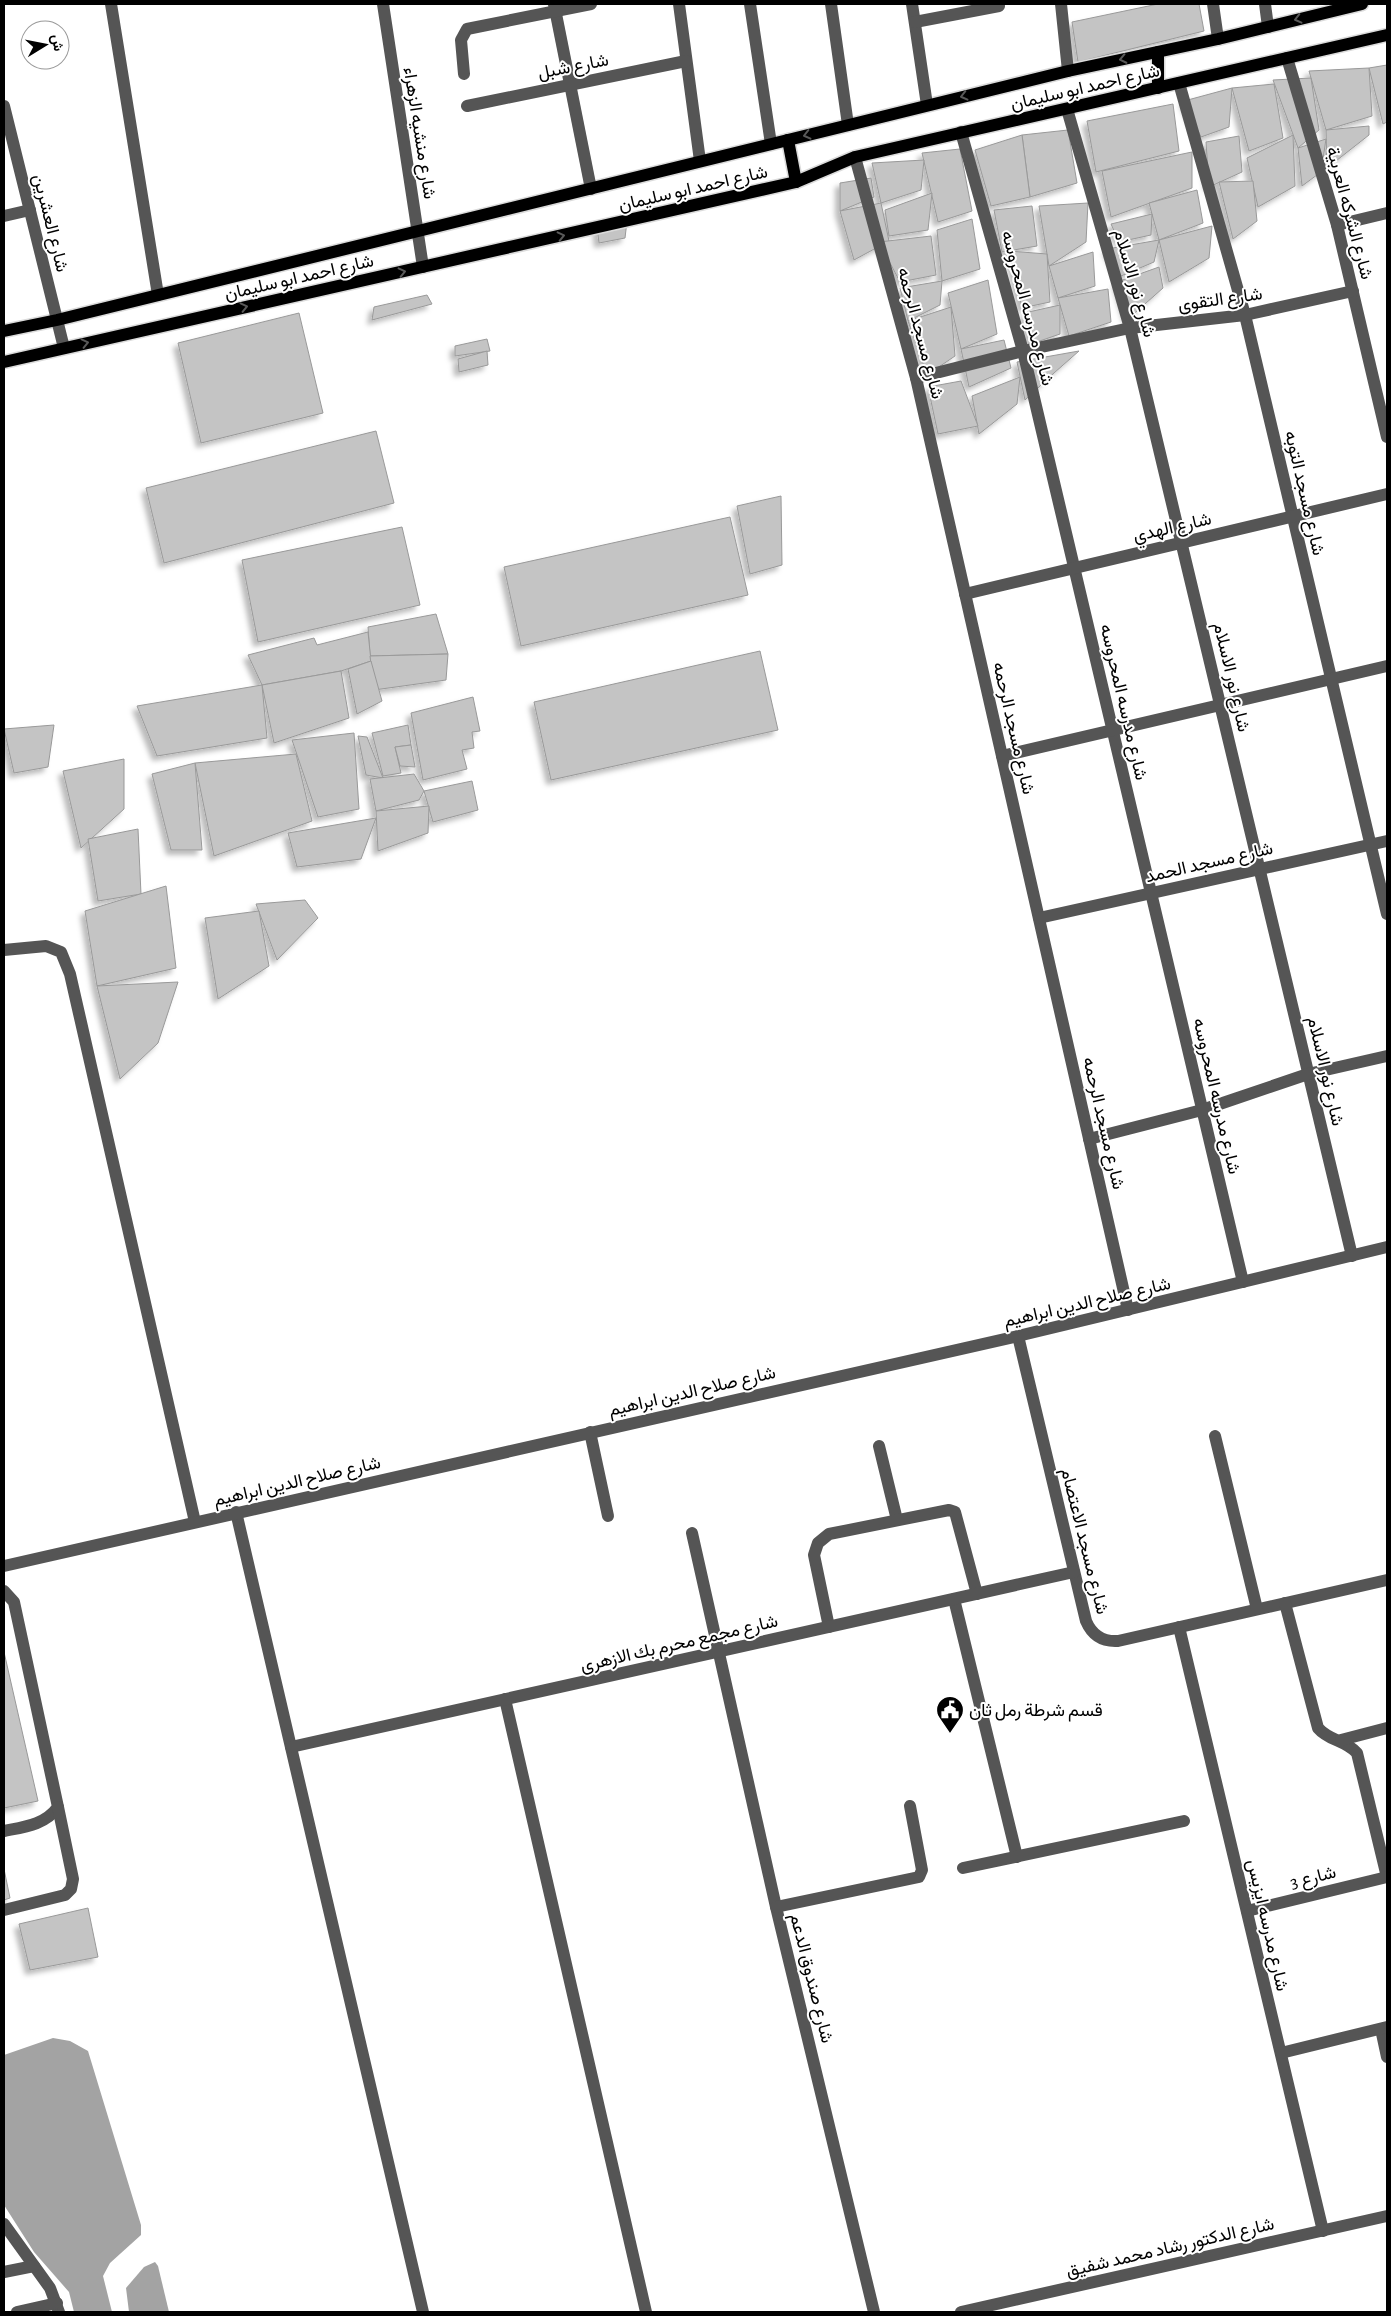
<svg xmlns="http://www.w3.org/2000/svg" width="1391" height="2316" font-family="'Alegreya Sans',Vazirmatn,sans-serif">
<defs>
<filter id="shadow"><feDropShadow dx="-4.5" dy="4.5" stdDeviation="2.5" flood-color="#0004"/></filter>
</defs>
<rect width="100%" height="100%" fill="#fff"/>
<g fill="#a3a3a3">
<polygon points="53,2038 70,2041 88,2051 141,2225 141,2235 110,2263 103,2276 112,2312 74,2312 69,2292 34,2252 4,2205 4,2055"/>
<polygon points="155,2262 158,2266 169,2312 129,2312 126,2288 144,2267"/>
</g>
<g fill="#c4c4c4" stroke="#999" filter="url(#shadow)">
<polygon points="1199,4 1204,31 1078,62 1072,22 1158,4"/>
<polygon points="1387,65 1387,122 1383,124 1369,68"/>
<polygon points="1369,68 1372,116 1326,130 1309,71"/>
<polygon points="1311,78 1319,130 1298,148 1273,80"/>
<polygon points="1274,84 1283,138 1249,151 1232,88"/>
<polygon points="1232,88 1229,127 1201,137 1184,101"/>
<polygon points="1173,104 1179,151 1096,172 1087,121"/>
<polygon points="1369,126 1369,135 1327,168 1326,130"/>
<polygon points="1068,130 1077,183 1030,197 1022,135"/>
<polygon points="1022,135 1030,197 991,206 975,150"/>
<polygon points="1293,135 1295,186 1258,207 1247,158"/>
<polygon points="1239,136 1242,172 1209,187 1206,142"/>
<polygon points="1326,139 1321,172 1302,186 1298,148"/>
<polygon points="960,149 972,211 938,222 922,153"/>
<polygon points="1192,152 1192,188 1111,217 1102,171"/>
<polygon points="924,160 921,190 881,203 872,163"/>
<polygon points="871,178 874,197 840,211 840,183"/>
<polygon points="1253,181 1257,221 1233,239 1219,182"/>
<polygon points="1197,190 1203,223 1159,240 1149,203"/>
<polygon points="932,193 928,230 889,236 885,210"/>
<polygon points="881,203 889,241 854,260 840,211"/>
<polygon points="1088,203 1086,242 1049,266 1039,206"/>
<polygon points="1032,206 1037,246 1002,252 994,210"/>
<polygon points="1152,214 1151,235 1119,242 1111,224"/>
<polygon points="972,219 980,269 942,281 937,230"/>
<polygon points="627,221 625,238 599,243 597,227"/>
<polygon points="1212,226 1209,258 1169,282 1159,240"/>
<polygon points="931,236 936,275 900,282 879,242"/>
<polygon points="1159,240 1154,262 1121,276 1107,249"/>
<polygon points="1009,251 1047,254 1050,302 1022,308"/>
<polygon points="1093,252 1095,286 1058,298 1049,266"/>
<polygon points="1159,267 1163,288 1128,319 1117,282"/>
<polygon points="988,280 997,334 961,349 948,293"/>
<polygon points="942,281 940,305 908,321 900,288"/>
<polygon points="1108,289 1111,322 1069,336 1058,298"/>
<polygon points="427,295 432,304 372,320 374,307"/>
<polygon points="1060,305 1060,334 1031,344 1024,313"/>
<polygon points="951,307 955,356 927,375 908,321"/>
<polygon points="299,313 323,413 201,443 178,343"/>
<polygon points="487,339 490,351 455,356 455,346"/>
<polygon points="1004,340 1011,368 969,387 961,349"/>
<polygon points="487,351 488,365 459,372 458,359"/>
<polygon points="1079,351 1054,373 1025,400 1017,362"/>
<polygon points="1020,377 1017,404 979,434 972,396"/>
<polygon points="961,381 978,426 938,434 928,387"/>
<polygon points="376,431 394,503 164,563 146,488"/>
<polygon points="781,496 782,565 750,574 737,506"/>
<polygon points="730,517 748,595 521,646 504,567"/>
<polygon points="402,527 420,605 258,642 242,560"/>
<polygon points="436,614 448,654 370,656 368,627"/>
<polygon points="368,632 371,661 341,671 262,685 248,655 314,638 317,645"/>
<polygon points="760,651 778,730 551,780 534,702"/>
<polygon points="448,654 446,680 374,690 370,656"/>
<polygon points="371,661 382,701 357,714 348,669"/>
<polygon points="341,671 349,718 274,743 262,685"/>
<polygon points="262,685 267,738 157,756 137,706"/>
<polygon points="473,697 480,731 472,732 474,748 462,750 467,769 423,780 411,713"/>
<polygon points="54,725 48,767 14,773 4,729"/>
<polygon points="408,725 411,745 395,747 401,773 383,776 372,733"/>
<polygon points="354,733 359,809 318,817 292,740"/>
<polygon points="358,736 367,737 383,778 366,775"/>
<polygon points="411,745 415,767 400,766 395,747"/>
<polygon points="296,754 312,821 214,856 195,763"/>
<polygon points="124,759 124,809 81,848 63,771"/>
<polygon points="195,763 202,850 171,850 152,774"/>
<polygon points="414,774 424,791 419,800 376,811 370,779"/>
<polygon points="472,781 478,810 433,822 424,791"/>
<polygon points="429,806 428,833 378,851 376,811"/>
<polygon points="376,818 361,859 297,867 288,833"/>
<polygon points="138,829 141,894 98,901 88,839"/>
<polygon points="166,886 176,968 97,986 85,911"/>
<polygon points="305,900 318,918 277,960 256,904"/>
<polygon points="259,911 269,966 218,999 205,918"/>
<polygon points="178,982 158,1043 120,1079 97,986"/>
<polygon points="4,1652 38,1801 4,1808"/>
<polygon points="4,1869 10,1898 4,1900"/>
<polygon points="88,1908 98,1957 30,1970 19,1924"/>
</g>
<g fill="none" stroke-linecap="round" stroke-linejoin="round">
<defs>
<g id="major">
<polyline points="1158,88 1158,52"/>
<polyline points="788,140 796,182"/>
<polyline points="4,331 57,320 1068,71 1218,39 1362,4"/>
<polyline points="4,362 796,182 855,157 1387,35"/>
</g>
</defs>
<use href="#major" stroke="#dbdbdb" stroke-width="15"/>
<g stroke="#555" stroke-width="12">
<polyline points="111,4 158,295"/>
<polyline points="383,4 423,267"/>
<polyline points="554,4 591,189"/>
<polyline points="679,4 700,161"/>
<polyline points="750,4 771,144"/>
<polyline points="831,4 848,125"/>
<polyline points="912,4 927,105"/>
<polyline points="1061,4 1068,71"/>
<polyline points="1213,4 1218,39"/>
<polyline points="1265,4 1268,27"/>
<polyline points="915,22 999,6"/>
<polyline points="1287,58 1337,225 1387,437"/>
<polyline points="464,74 461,40 467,29 591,4"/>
<polyline points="1179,83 1245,315 1387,914"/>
<polyline points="4,106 64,348"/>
<polyline points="467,106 686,61"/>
<polyline points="1067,109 1130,328 1352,1256"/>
<polyline points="961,132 1023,351 1243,1282"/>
<polyline points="855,157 916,378 1128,1310"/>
<polyline points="4,216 30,210"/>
<polyline points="1337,225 1387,213"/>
<polyline points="916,378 1023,351 1130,328 1245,315 1353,291"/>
<polyline points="965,594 1387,494"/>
<polyline points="1002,756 1387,666"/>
<polyline points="1039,918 1387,841"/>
<polyline points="4,950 46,946 61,952 70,974 195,1522"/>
<polyline points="1089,1139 1202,1110 1308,1074 1387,1056"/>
<path d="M1018,1336L1086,1621C1092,1635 1102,1642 1118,1641L1387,1580"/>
<polyline points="590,1432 608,1516"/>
<polyline points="1215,1436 1257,1609"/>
<polyline points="879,1446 897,1520"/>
<polyline points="236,1512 423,2312"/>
<polyline points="692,1533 776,1907 874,2312"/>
<polyline points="4,1566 1018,1336 1387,1247"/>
<path d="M4,1591L14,1602L58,1807C45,1825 24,1827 4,1831"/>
<polyline points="954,1599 1017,1857"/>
<path d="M1285,1603L1318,1728C1329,1741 1345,1740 1357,1753L1387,1877"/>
<polyline points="829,1627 814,1555 818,1543 829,1534 949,1510 955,1512 977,1594"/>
<polyline points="1179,1627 1323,2231"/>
<polyline points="505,1699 646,2312"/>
<polyline points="1341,1740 1387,1728"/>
<polyline points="291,1747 1074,1572"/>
<polyline points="963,1868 1184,1821"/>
<polyline points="776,1907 919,1877 922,1870 910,1806"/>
<polyline points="4,1910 65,1895 71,1889 73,1879 58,1807"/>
<polyline points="1247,1911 1387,1877"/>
<polyline points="1381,2029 1387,2057"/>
<polyline points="1281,2053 1387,2027"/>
<polyline points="4,2224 50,2288 59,2312"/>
<polyline points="4,2272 34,2266"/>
<polyline points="17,2312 57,2303"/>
<polyline points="961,2312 1387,2216"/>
</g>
<use href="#major" stroke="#000" stroke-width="12"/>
</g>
<defs><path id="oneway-chevron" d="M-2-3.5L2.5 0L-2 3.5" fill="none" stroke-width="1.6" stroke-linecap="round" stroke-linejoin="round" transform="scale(1.25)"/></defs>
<g stroke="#595959">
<use href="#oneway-chevron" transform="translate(1298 19) rotate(166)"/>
<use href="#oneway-chevron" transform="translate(1123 59) rotate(168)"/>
<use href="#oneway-chevron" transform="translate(964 96) rotate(166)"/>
<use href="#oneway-chevron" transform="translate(807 135) rotate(166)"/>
<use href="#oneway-chevron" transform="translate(561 236) rotate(-13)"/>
<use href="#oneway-chevron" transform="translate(402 272) rotate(-13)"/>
<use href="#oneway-chevron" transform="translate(244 307) rotate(-13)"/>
<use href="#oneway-chevron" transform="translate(85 343) rotate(-13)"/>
</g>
<defs>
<symbol id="civic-pin" viewBox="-11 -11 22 30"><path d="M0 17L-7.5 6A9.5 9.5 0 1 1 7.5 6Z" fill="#000" stroke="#fff"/><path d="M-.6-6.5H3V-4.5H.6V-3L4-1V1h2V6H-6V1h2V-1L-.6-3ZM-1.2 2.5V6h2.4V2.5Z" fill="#fff"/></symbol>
</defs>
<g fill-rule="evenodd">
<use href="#civic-pin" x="934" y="1694" width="32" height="43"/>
</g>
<g text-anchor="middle" stroke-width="4" stroke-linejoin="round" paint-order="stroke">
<g font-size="18" fill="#000" stroke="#fff">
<text transform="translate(573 66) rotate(-11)" y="6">شارع شبل</text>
<text transform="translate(1085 87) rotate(-13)" y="6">شارع احمد ابو سليمان</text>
<text transform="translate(420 133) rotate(81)" y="6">شارع منشيه الزهراء</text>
<text transform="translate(693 188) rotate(-13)" y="6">شارع احمد ابو سليمان</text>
<text transform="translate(1350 213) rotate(75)" y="6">شارع الشركه العربية</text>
<text transform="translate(51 223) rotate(76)" y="6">شارع العشرين</text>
<text transform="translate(299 277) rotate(-13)" y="6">شارع احمد ابو سليمان</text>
<text transform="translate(1135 283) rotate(74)" y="6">شارع نور الاسلام</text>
<text transform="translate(1220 299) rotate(-8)" y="6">شارع التقوى</text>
<text transform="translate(1028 308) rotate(75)" y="6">شارع مدرسه المحروسه</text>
<text transform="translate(921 333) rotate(75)" y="6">شارع مسجد الرحمه</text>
<text transform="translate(1305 493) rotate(77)" y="6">شارع مسجد التوبه</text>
<text transform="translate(1172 527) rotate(-13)" y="6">شارع الهدي</text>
<text transform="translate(1232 677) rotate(77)" y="6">شارع نور الاسلام</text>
<text transform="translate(1124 702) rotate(77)" y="6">شارع مدرسه المحروسه</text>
<text transform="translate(1014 728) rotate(77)" y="6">شارع مسجد الرحمه</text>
<text transform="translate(1209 862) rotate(-13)" y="6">شارع مسجد الحمد</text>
<text transform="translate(1326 1071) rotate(77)" y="6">شارع نور الاسلام</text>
<text transform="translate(1217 1096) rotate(77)" y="6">شارع مدرسه المحروسه</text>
<text transform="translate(1104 1123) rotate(77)" y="6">شارع مسجد الرحمه</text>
<text transform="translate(1087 1302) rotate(-13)" y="6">شارع صلاح الدين ابراهيم</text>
<text transform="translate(692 1391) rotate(-13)" y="6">شارع صلاح الدين ابراهيم</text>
<text transform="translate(297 1481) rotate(-13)" y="6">شارع صلاح الدين ابراهيم</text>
<text transform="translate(1085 1541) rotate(76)" y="6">شارع مسجد الاعتصام</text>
<text transform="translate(679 1643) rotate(-13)" y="6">شارع مجمع محرم بك الازهرى</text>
<text transform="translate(1313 1877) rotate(-14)" y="6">شارع 3</text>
<text transform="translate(1268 1925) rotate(77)" y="6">شارع مدرسه ايزيس</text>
<text transform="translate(812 1978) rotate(76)" y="6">شارع صندوق الدعم</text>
<text transform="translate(1170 2247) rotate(-13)" y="6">شارع الدكتور رشاد محمد شفيق</text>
</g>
<g font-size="18" fill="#000" stroke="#fff" text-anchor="start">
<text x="969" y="1716">قسم شرطة رمل ثان</text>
</g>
</g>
<rect width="1391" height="2316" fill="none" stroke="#000000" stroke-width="10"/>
<g transform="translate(45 45) rotate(80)"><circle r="24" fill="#ffffff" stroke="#999999"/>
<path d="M0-4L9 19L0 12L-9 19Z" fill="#000000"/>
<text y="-8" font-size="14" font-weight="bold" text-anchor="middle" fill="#000000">ش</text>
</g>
</svg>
